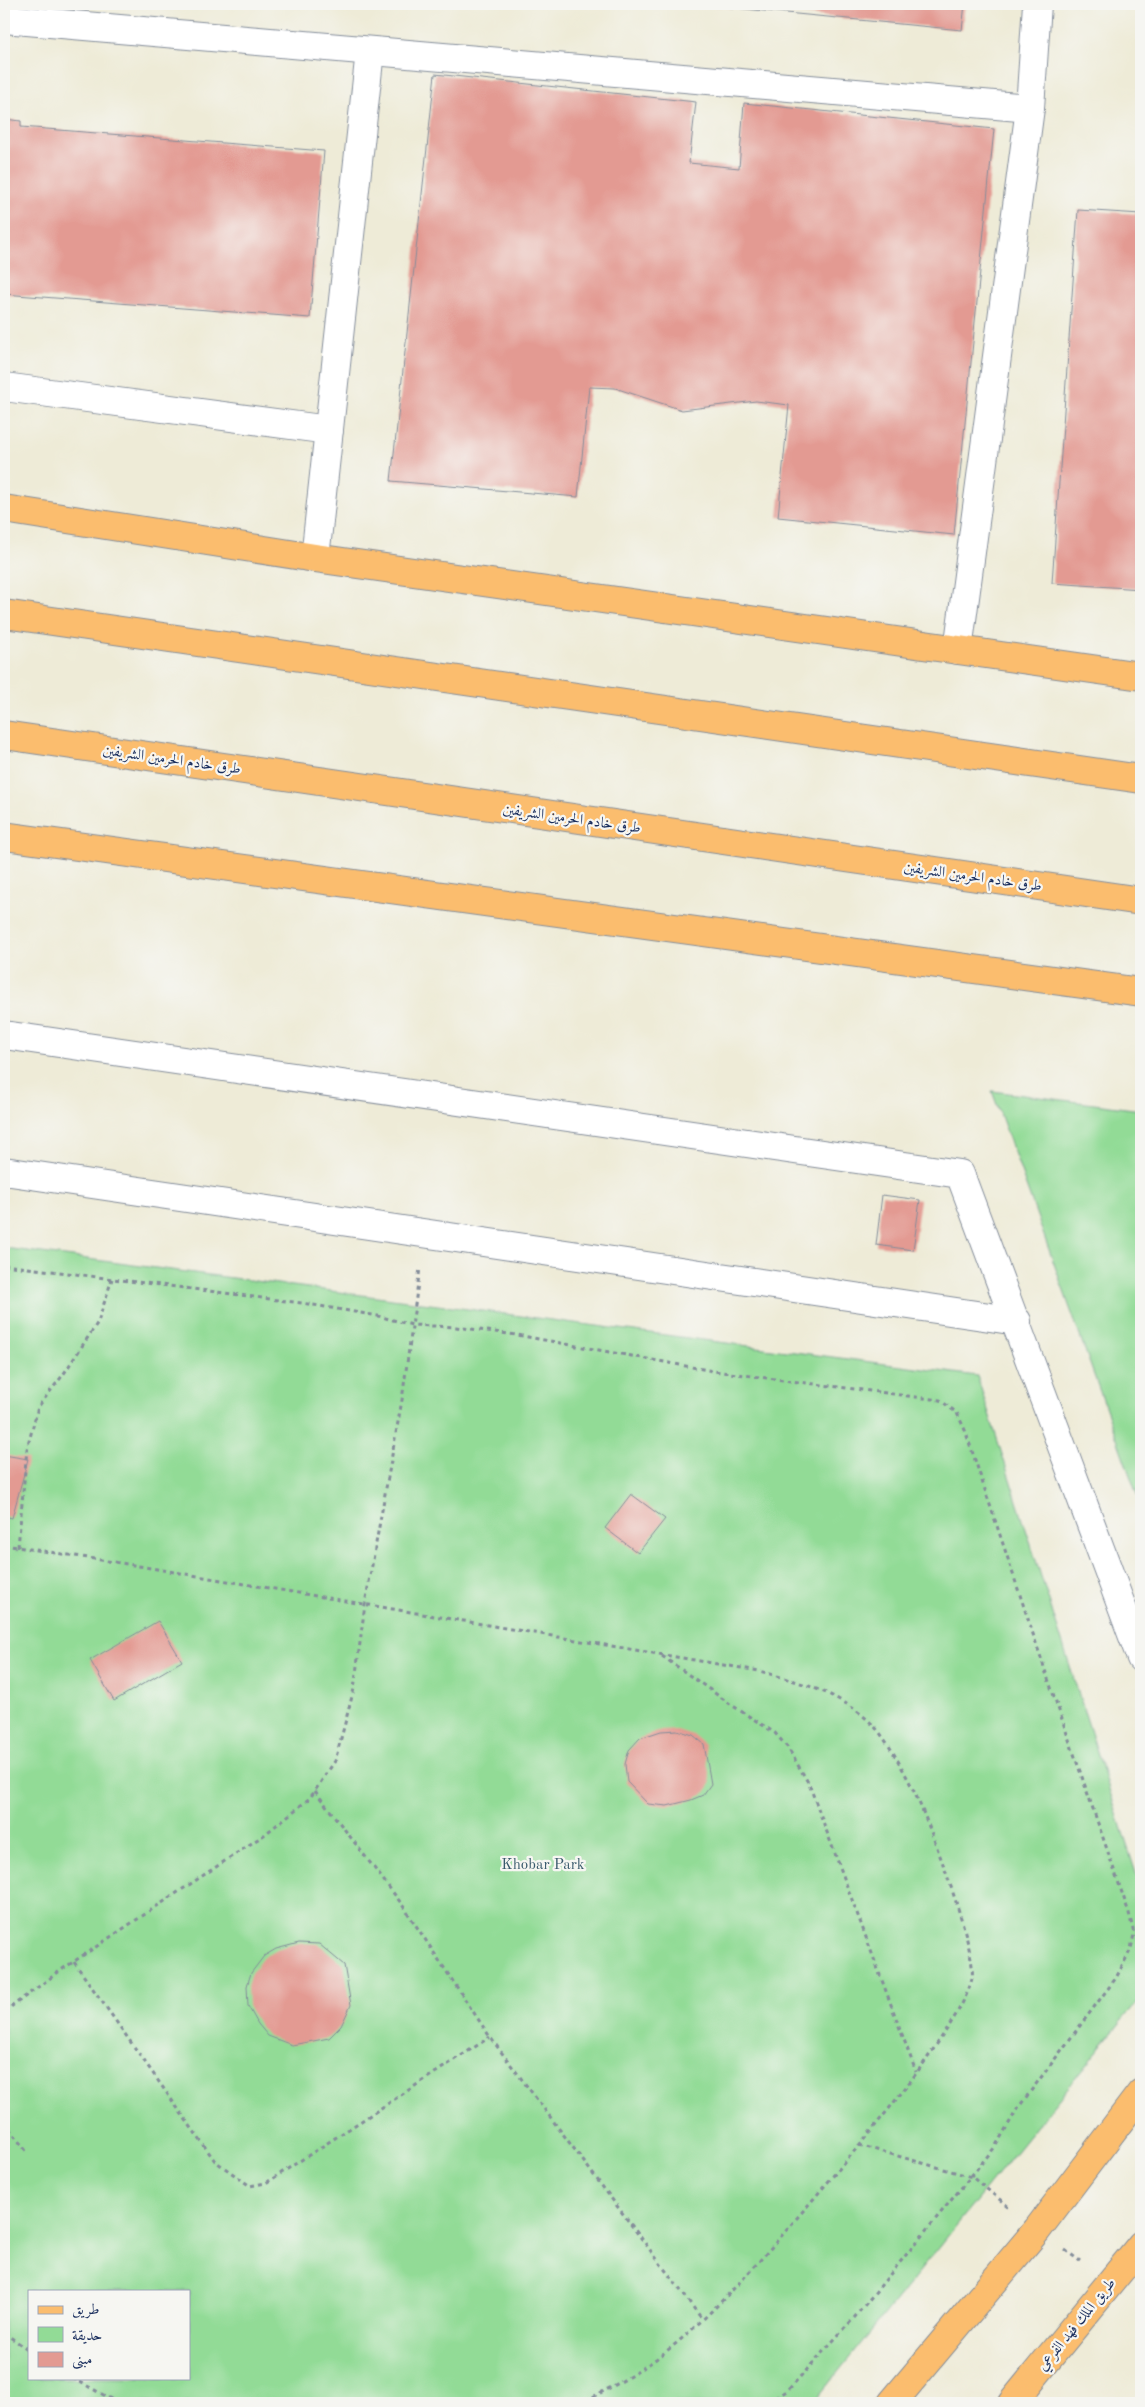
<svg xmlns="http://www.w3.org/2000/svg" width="1145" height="2407" font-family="'Old Standard TT',Amiri,serif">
<rect width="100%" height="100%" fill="#f6f6f2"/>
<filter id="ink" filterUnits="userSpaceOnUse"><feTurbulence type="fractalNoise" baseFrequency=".02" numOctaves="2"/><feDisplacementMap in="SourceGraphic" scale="10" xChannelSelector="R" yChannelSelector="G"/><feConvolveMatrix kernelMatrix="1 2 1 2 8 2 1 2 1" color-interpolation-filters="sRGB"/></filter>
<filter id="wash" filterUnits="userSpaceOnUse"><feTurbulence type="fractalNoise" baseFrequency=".0096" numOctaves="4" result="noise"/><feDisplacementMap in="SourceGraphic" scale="20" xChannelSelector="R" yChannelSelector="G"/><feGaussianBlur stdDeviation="1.12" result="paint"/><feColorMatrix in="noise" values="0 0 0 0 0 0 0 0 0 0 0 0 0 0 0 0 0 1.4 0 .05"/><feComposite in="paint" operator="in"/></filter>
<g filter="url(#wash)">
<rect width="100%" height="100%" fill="#eeebd7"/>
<g fill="#92db96" stroke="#56857a" fill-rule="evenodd">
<polygon points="992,1091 1141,1110 1141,1506"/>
<path d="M4,1248L977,1376L1141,1889V1997L813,2403H4ZM29,2291H189V2378H29Z"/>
</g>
<g id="blocks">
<g fill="#e39a92">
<polygon points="693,4 965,4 962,30"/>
<polygon points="435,74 696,102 689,163 739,168 744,103 994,129 954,535 778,517 789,405 756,401 682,410 615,388 589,387 578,497 391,481"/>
<polygon points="4,119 21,121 21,127 324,151 310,318 4,294"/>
<polygon points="1078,210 1141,214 1141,589 1052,583"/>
<polygon points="882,1195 920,1200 913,1250 876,1245"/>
<polygon points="4,1455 28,1459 12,1518 4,1516"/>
<polygon points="631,1494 665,1519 638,1553 605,1528"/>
<polygon points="158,1621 182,1661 114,1701 90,1660"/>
<polygon points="677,1730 693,1735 704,1744 711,1784 703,1795 691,1800 667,1806 648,1804 627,1782 625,1764 629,1750 640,1738 661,1731"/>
<polygon points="299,1943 319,1944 344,1965 351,2005 341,2026 329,2038 292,2045 268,2036 258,2024 248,2006 247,1986 251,1973 264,1956 276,1949"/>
</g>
</g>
</g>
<g filter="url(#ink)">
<use href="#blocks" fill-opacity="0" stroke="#848d9a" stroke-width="1"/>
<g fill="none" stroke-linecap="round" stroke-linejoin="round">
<defs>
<g id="minor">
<polyline points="4,19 1030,108"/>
<polyline points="4,387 329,430"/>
<polyline points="315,558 370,51"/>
<polyline points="958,650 1030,108 1037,4"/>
<polyline points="4,1035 960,1174 1141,1658"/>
<polyline points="4,1171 1017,1321"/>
</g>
<g id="major">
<polyline points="4,509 315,558 1141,676"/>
<polyline points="4,836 1141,992"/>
<polyline points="892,2403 1037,2230 1141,2093"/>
<polyline points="1012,2403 1141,2245"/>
</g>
<g id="highway">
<polyline points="4,614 1141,779"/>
<polyline points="4,735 1141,901"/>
</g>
</defs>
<use href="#minor" stroke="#848d9a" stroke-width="30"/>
<use href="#major" stroke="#848d9a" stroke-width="30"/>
<use href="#highway" stroke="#848d9a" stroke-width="30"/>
<g stroke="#848d9a" stroke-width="3" stroke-dasharray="4 4" stroke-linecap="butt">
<polyline points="4,1265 302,1303 378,1316 412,1325 456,1327 517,1335 713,1371 940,1400 957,1413 965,1430 1046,1673 1129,1913 1134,1934 1131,1949 1116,1978 1018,2108 995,2147 854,2318 788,2390 769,2403"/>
<path d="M4,1545L127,1564L759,1671C801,1682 843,1694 874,1726C890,1743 912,1785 921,1807C934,1838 977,1950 972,1978C967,2003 940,2039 926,2060C890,2110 850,2156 810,2203C769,2250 728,2299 680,2340C650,2366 616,2386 580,2403"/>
<polyline points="18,1547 27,1449 38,1407 63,1375 98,1322 112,1279"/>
<polyline points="662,1656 733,1706 775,1733 788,1748 809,1784 916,2072"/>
<polyline points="315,1791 401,1903 490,2037 702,2319"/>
<polyline points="74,1962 215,2161 250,2186 266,2183 490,2037"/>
<polyline points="4,2012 64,1968 264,1835 310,1798 335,1761 354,1689 365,1604 402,1400 420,1268"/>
<polyline points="4,2122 27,2152"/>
<polyline points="859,2145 972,2177 1009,2207"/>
<polyline points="1065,2250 1080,2261"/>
<polyline points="4,2333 29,2350"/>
<polyline points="73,2378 118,2403"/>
</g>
<use href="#minor" stroke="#fff" stroke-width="28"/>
<use href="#major" stroke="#fbbd6e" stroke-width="28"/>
<use href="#highway" stroke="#fbbd6e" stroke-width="28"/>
</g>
</g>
<g text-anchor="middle" stroke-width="4.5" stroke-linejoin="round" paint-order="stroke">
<g font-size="15" fill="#1b2f5e" stroke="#f6f6f2">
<text transform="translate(172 759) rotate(8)" y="5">طرق خادم الحرمين الشريفين</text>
<text transform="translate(572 818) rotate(8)" y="5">طرق خادم الحرمين الشريفين</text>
<text transform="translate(973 876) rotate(8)" y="5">طرق خادم الحرمين الشريفين</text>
<text transform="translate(1076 2324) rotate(-51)" y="5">طريق الملك فهد الفرعي</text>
</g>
<g font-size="15" fill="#395a6c" stroke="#f6f6f2">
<text x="543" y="1869">Khobar Park</text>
</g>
</g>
<rect width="1145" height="2407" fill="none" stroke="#f6f6f2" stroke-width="20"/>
<rect x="28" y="2290" width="162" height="90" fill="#f6f6f2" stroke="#9ea6b7"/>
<rect x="38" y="2306" width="25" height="8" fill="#fbbd6e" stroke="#9ea6b7"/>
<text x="72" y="2314" font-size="15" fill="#1b2f5e">طريق</text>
<rect x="38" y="2327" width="25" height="15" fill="#92db96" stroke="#9ea6b7"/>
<text x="72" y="2340" font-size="15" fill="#1b2f5e">حديقة</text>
<rect x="38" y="2352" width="25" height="15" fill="#e39a92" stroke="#9ea6b7"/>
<text x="72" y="2364" font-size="15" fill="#1b2f5e">مبنى</text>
</svg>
